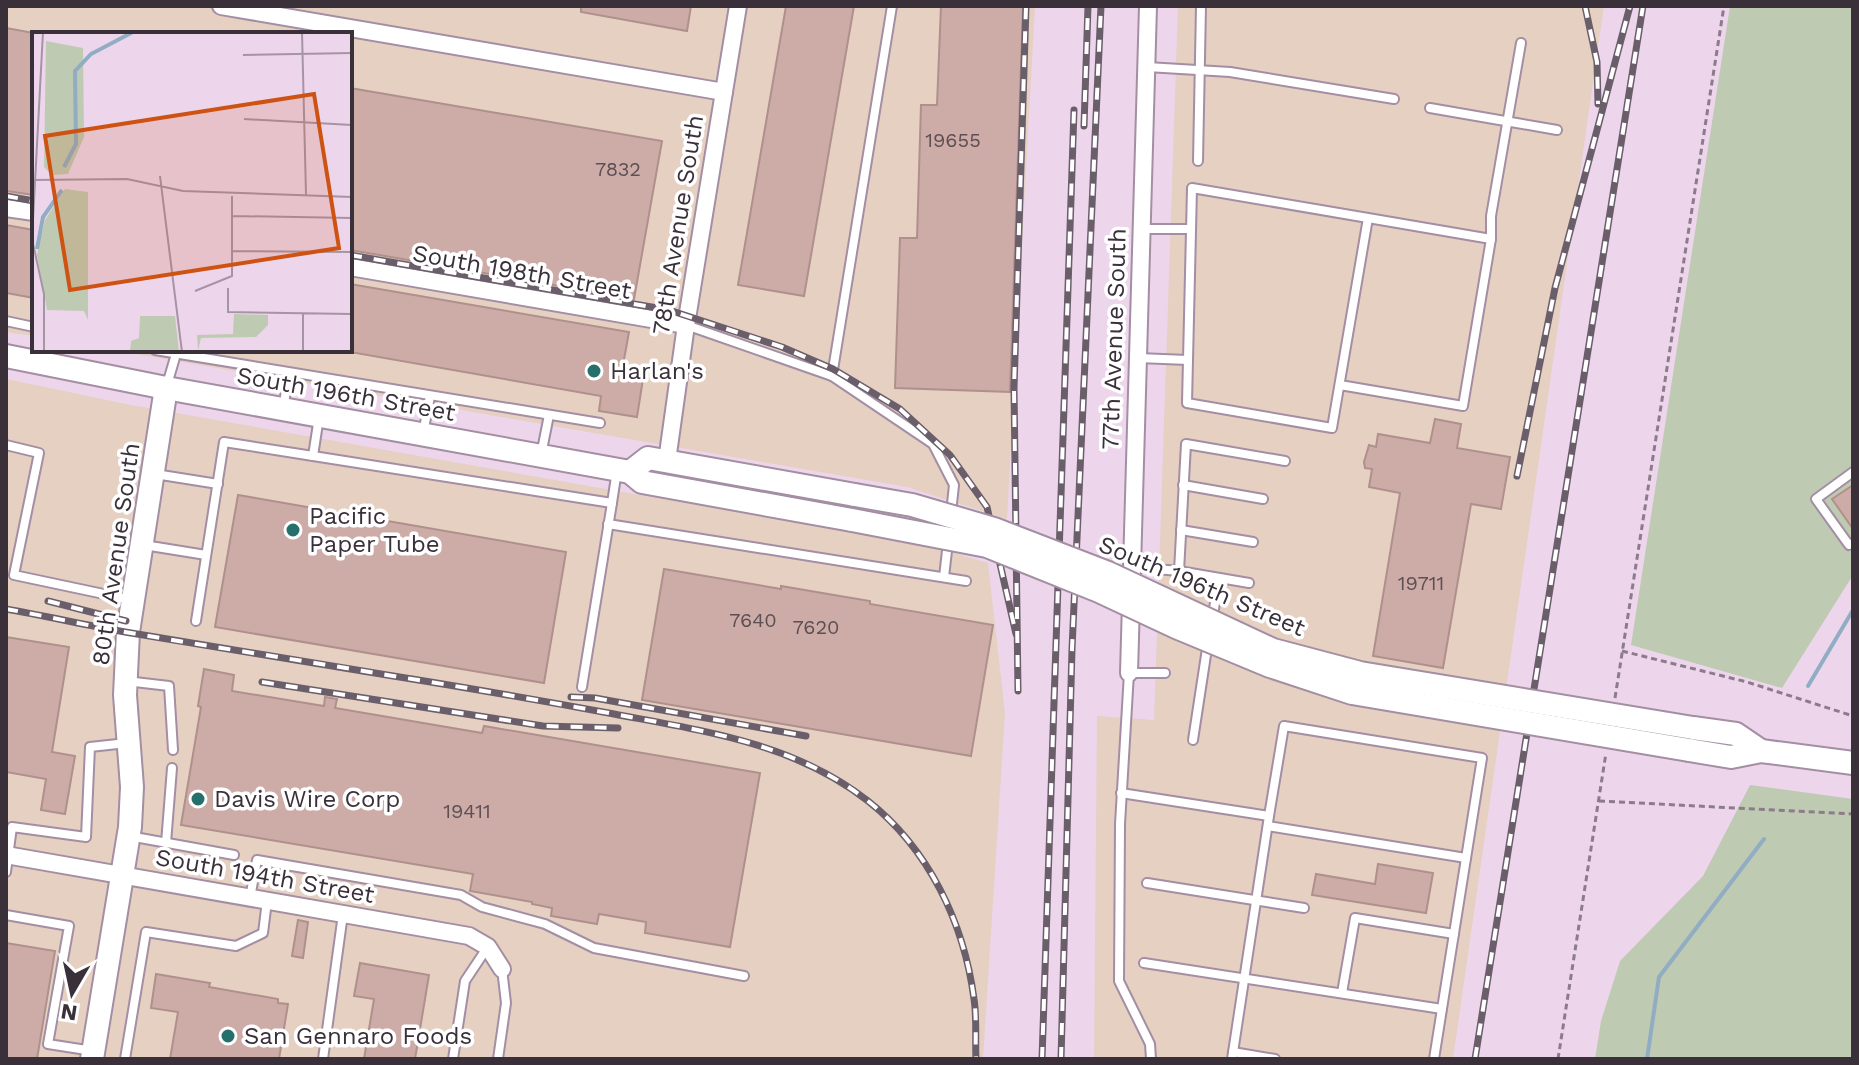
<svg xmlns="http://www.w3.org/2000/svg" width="1859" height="1065" font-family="'Work Sans',sans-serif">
<rect width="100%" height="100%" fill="#edd6ec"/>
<g fill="#e5d0c2">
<polygon points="6,6 1035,6 1007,519 907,487 113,350 350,350 350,34 34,34 34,336 6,332"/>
<polygon points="1178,6 1604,6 1453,1059 1094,1059 1097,716 1154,720"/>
<polygon points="6,379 131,405 934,547 988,563 1005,713 983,1059 6,1059"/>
</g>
<g fill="#bfcab2">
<polygon points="1730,6 1853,6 1853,575 1782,688 1631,645"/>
<polygon points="1750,785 1853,799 1853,1059 1595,1059 1601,1021 1620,961 1703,876"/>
</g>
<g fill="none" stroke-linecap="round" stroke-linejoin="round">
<g stroke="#91adc3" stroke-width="4">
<polyline points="1808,686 1853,610"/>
<polyline points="1647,1059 1659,977 1764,839"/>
</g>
</g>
<g fill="#cdaca8" stroke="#af908c" stroke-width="2">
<polygon points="581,6 691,6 687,31 581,12"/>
<polygon points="786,6 854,6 804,296 738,285"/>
<polygon points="941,6 1023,6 1010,392 895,388 900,238 917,238 921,105 937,105"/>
<polygon points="6,28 34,33 34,195 6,191"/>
<polygon points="350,88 662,141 634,299 350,250"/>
<polygon points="6,225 34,230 34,298 6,293"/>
<polygon points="350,284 629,332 621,376 643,379 637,417 599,411 601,396 350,352"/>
<polygon points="1435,419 1461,424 1457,448 1510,457 1501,509 1471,504 1443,668 1373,656 1400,493 1369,487 1372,469 1365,468 1364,462 1369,445 1376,447 1378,434 1430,443"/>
<polygon points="1853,485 1853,529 1832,499"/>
<polygon points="238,495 566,552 544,683 215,627"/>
<polygon points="664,569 781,589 781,586 834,595 870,601 870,604 993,625 971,756 642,700"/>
<polygon points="6,637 69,647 52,752 75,756 65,814 41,810 46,779 6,772"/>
<polygon points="204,669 234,675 232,691 324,706 325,697 337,699 335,708 482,733 484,726 760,773 730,947 645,933 646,922 599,914 597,924 551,916 552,908 532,904 532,902 470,891 473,874 181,825 201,707 198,706"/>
<polygon points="1378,864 1433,873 1426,913 1312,895 1316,874 1375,884"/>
<polygon points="298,920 308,922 303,958 292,956"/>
<polygon points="6,943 55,951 37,1059 6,1059"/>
<polygon points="360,963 429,975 415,1059 364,1059 374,999 354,996"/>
<polygon points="156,974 210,983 209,987 278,999 278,1003 288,1004 279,1059 170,1059 178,1012 151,1008"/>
</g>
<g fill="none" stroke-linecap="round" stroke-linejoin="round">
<defs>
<g id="lane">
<polyline points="1147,67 1230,72 1394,99"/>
<polyline points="1430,108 1557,130"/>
<polyline points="1198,161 1201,6"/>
<polyline points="1141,229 1191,229"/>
<polyline points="1491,239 1491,216 1521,43"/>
<polyline points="6,321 34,327"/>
<polyline points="686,325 832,376 892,6"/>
<polyline points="155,350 600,423"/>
<polyline points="1138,358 1188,360"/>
<polyline points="832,376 933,444 954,485 951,513"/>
<polyline points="1340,385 1463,406 1491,239 1368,218 1332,428 1187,403 1192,188 1368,218"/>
<polyline points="166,388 176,354"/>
<polyline points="283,409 289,373"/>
<polyline points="423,434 430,396"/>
<polyline points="6,445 39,453 14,575 132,600"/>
<polyline points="541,455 549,415"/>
<polyline points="313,456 612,503 617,470"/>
<polyline points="1853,472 1816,499 1849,545 1853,543"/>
<polyline points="155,474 218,484"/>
<polyline points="1183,485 1263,499"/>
<polyline points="608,524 966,581"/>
<polyline points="1181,530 1253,542"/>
<polyline points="144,545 206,555"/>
<polyline points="1133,567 1179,571 1249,583"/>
<polyline points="1179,571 1186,444 1285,461"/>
<polyline points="944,577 948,542"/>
<polyline points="196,621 224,442 313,456 319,417"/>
<polyline points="1212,621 1219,578"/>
<polyline points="126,681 169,686 173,750"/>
<polyline points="582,687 612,503"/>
<polyline points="1193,740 1208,642"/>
<polyline points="1121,793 1269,816 1284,726 1482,758 1434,1059"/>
<polyline points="1268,826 1466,858"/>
<polyline points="129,836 234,855"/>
<polyline points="166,843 172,768"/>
<polyline points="6,872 12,827 86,837 90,747 127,743"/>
<polyline points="1147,883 1304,908"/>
<polyline points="250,898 257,860 461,895 482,907 545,924 594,948 744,976"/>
<polyline points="6,915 69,926 48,1044 93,1051"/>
<polyline points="1144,963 1442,1009"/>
<polyline points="1342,993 1355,918 1454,934"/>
<polyline points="1233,1052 1275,1059"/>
<polyline points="125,1059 146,932 236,946 263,933 267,901"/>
<polyline points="323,1059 343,914"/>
<polyline points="453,1059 465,981 487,948"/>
<polyline points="498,1059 506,1003 502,969"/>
<polyline points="1151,1059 1150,1044 1119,981 1120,824 1129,673 1165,673"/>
<polyline points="1232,1059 1269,816"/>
</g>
<g id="street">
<polyline points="221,6 724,92"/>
<polyline points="6,208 34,212"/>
<polyline points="350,267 686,325"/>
<polyline points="667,461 686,325 738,6"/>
<polyline points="1129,673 1148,6"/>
<polyline points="6,855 469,936 488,947 502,969"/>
</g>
<g id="secondary">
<polyline points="6,356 166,388 630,472 642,482 852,520"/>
<polyline points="630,472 648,458 855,495"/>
<polyline points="1693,728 1736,734 1761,751"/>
<polyline points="1689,750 1731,757 1761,751 1853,763"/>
<polyline points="92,1059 130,827 132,787 125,695 128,632 166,388"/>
</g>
</defs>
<use href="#lane" stroke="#a38ea3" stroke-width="12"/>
<use href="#street" stroke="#a38ea3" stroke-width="20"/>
<use href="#secondary" stroke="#a38ea3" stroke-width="26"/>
<g stroke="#8c7c8b" stroke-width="3" stroke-dasharray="6 4" stroke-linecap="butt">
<polyline points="1622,651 1747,682 1853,716"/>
<polyline points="1615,698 1724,6"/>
<polyline points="1599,801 1853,814"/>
<polyline points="1558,1059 1606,753"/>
</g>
<use href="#lane" stroke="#fff" stroke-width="8"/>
<use href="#street" stroke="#fff" stroke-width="16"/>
<use href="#secondary" stroke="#fff" stroke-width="22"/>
<defs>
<g id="rail">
<polyline points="1585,6 1597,62 1598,104"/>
<polyline points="1084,126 1088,6"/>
<polyline points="6,196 34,201"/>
<polyline points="350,255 669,310 782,347 833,369 900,409 950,455 987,507 1016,634"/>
<polyline points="1517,476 1555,288 1630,6"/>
<polyline points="48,601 126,621"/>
<path d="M6,609C46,616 85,625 125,632C212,647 300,660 387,675C463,687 538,700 614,714C704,731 794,743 868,801C929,849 964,923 974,999C977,1018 975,1039 976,1059"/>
<polyline points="262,682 543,726 618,728"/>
<polyline points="1018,691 1014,388 1026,6"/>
<polyline points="571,697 595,698 806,736"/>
<polyline points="1042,1059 1074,110"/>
<polyline points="1061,1059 1072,649 1101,6"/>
<polyline points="1475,1059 1643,6"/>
</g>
</defs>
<use href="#rail" stroke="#6b5e6b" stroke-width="7"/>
<use href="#rail" stroke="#fff" stroke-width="4" stroke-dasharray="12" stroke-linecap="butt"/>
<defs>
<g id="secondary-bridge">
<polyline points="855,495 912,505 994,529 1108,573 1273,650 1360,673 1693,728"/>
<polyline points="852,520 987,546 1099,591 1176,627 1270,666 1352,693 1689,750"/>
</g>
</defs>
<use href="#secondary-bridge" stroke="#a38ea3" stroke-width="26" stroke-linecap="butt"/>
<use href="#secondary-bridge" stroke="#fff" stroke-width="22"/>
</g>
<g fill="#26706c" stroke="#fff" stroke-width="3">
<circle cx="594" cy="371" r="8"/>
<circle cx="293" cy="530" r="8"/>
<circle cx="198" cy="799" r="8"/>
<circle cx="228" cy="1036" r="8"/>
</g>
<g text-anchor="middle" stroke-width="7" stroke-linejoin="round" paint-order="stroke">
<g font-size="20" fill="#5e4f55">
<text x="953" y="147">19655</text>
<text x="618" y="176">7832</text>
<text x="1421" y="590">19711</text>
<text x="753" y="627">7640</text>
<text x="816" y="634">7620</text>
<text x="467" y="818">19411</text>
</g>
<g font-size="24" fill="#393039" stroke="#fff">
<text transform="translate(678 225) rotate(-81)" y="8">78th Avenue South</text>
<text transform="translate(522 272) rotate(10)" y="8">South 198th Street</text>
<text transform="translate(1114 339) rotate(-88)" y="8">77th Avenue South</text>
<text transform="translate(346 394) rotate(10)" y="8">South 196th Street</text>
<text transform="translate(116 554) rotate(-82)" y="8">80th Avenue South</text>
<text transform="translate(1202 586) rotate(23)" y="8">South 196th Street</text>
<text transform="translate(265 876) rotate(10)" y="8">South 194th Street</text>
</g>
<g font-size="24" fill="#393039" stroke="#fff" text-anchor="start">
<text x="610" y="379">Harlan's</text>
<text x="309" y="524">Pacific<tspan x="309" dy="28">Paper Tube</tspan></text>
<text x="214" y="807">Davis Wire Corp</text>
<text x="244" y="1044">San Gennaro Foods</text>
</g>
</g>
<g transform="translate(32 32)">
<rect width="320" height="320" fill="#edd6ec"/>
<path d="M14,9L51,16L52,105L36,142L20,143L12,135ZM33,157L56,160V288L52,279L15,278L5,223L13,188ZM202,282L236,283V293L224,305L169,306L166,319L165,303L201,302ZM108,284H143L147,320H98L99,309L107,306Z" fill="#bfcab2"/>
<path fill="none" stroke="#91adc3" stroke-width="4" d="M32,135L44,112L43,39L59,22L101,0M5,217L11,185L30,158"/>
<path fill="none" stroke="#a594a4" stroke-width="2" d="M11,0L0,207L12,262V320M270,0L274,163M211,23L320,21M212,87L320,93M128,144L150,320M0,148L95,147L151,159L320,165M200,184L320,186M200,219L320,220M196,256V280L320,282M163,259L200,244V164M271,320V281"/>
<path fill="#ce5313" fill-opacity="0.15" stroke="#ce5313" stroke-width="4" d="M282,62L307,216L38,258L13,104Z"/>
<rect width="320" height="320" fill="none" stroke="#393039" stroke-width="4"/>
</g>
<rect width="1859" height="1065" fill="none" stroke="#393039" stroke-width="16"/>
<g transform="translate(72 993) rotate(189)" stroke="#ffffff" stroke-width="6" paint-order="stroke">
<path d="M0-6L14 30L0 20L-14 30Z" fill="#393039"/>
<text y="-12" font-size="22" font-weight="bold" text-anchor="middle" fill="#393039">N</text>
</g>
</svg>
